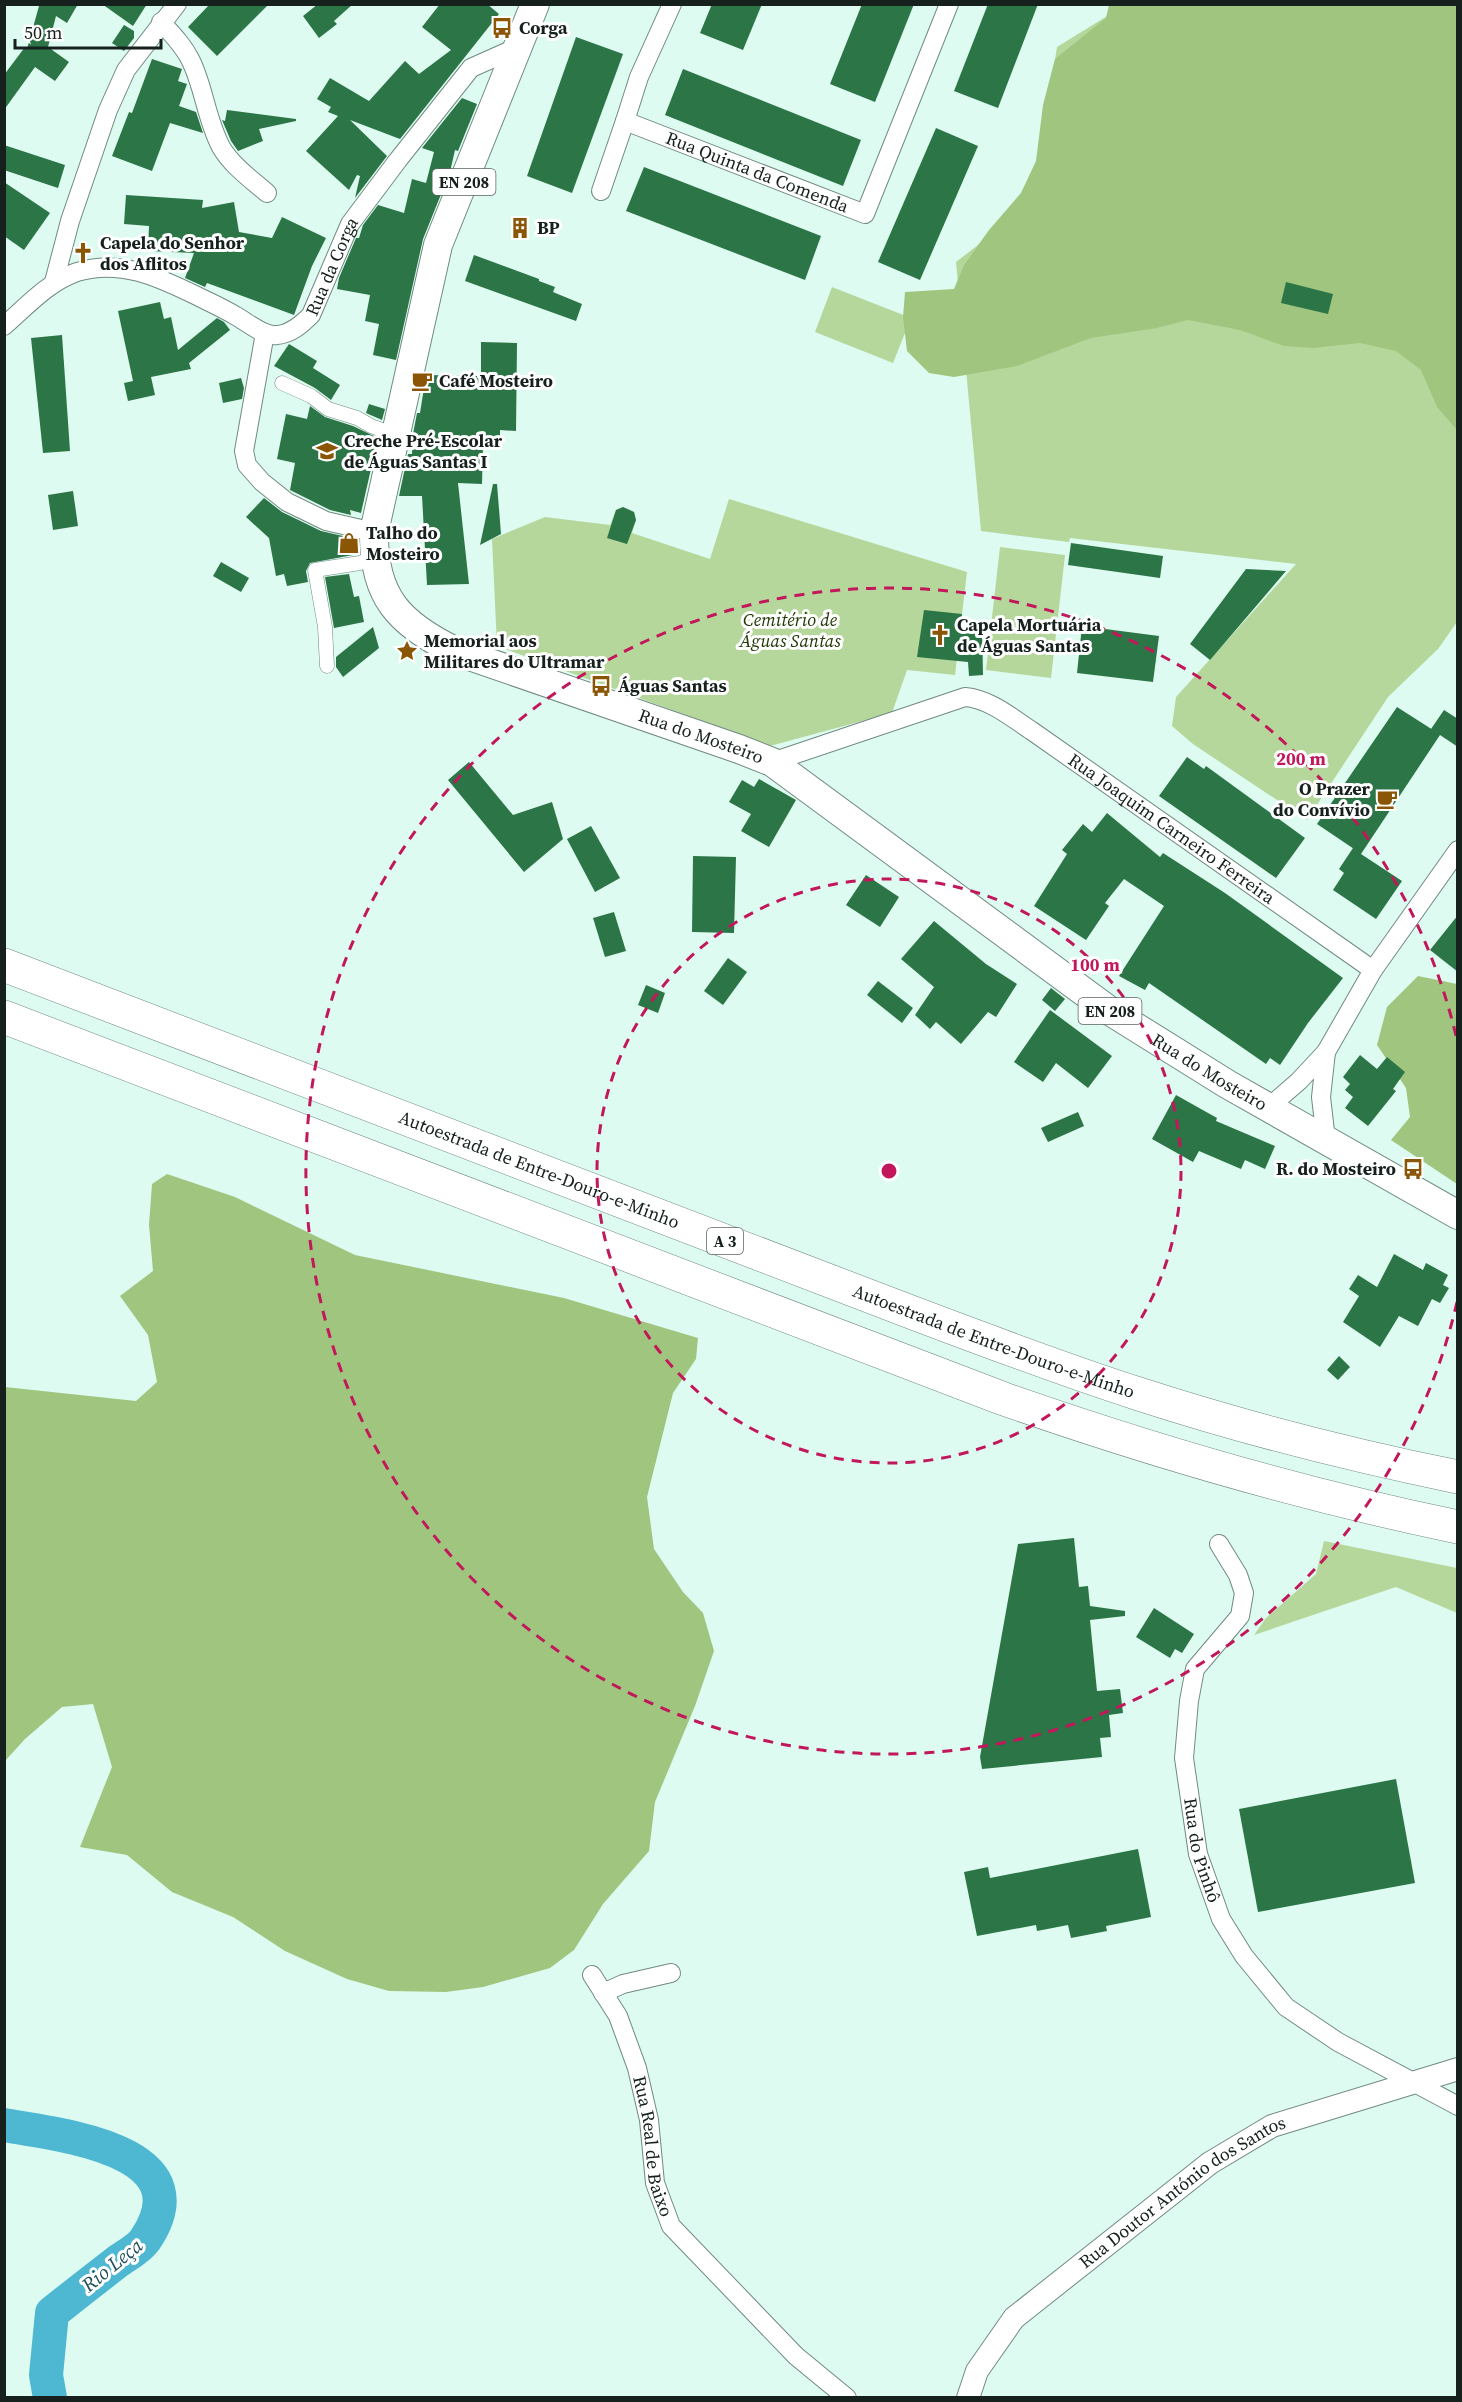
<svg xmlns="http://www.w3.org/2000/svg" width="1462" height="2402" font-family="'Source Serif 4',serif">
<rect width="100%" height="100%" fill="#defbf1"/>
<g fill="#b6d79b">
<polygon points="1125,5 1457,5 1457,622 1438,649 1388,697 1307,820 1193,744 1172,726 1176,697 1296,564 1070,538 1069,542 981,531 956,262 978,245 1036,181 1057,47"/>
<polygon points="832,287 911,318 893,363 815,332"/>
<polygon points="729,499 967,572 955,675 907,670 892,713 770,746 497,646 492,539 545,517 610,525 616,510 623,507 634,512 636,520 632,533 710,559"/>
<polygon points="1000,547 1065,555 1051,678 986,670"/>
<polygon points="1324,1541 1457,1568 1457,1613 1396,1587 1254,1635 1266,1618 1316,1574"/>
</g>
<g fill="#a0c57f">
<polygon points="1109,5 1457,5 1457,430 1437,407 1421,370 1396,351 1360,343 1313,348 1284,346 1240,330 1188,320 1157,328 1091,338 1017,366 954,377 929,373 907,351 903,317 905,292 954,289 964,265 989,230 1021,193 1036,161 1043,105 1055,59 1106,18"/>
<polygon points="1418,976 1457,984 1457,1184 1391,1140 1410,1117 1406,1088 1377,1045 1387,1007"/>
<polygon points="167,1174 235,1197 355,1255 564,1298 698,1338 696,1359 673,1393 647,1497 654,1549 683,1592 703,1613 714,1651 695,1706 655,1802 649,1851 603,1904 574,1950 550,1968 483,1987 446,1992 389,1991 347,1979 285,1951 233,1917 172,1892 127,1855 80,1847 112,1767 93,1704 62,1707 25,1739 5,1761 5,1387 136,1401 157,1382 148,1335 120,1296 153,1271 149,1225 152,1184"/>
</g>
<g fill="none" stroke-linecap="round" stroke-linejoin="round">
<path stroke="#4eb8d2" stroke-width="34" d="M4,2125C61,2135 206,2150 145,2240C139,2249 125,2256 117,2262C95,2279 73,2296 52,2313L46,2375L50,2398"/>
</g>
<g fill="#2c7546">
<polygon points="37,4 78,4 67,23 56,16 48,47 69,62 55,81 35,67 4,110 4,75 25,47 27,49 39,6"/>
<polygon points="102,4 147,4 133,26"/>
<polygon points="210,4 269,4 217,56 188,27"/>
<polygon points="318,4 353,4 334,21 337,24 319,38 303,16"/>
<polygon points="440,4 487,4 499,14 400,139 350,120 387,156 355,198 360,176 357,175 349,190 306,151 338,116 328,112 331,107 317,99 330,78 369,101 405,61 419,74 451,50 422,27"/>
<polygon points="712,4 762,4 743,50 700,33"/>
<polygon points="862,4 914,4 875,102 830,84"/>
<polygon points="988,4 1038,4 998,108 954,91"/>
<polygon points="124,25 134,31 134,38 124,51 112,43"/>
<polygon points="576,37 623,54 572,193 527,176"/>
<polygon points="152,59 182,69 178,81 187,84 179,106 196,112 203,133 170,123 152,171 112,156 129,112 132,113"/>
<polygon points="683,69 861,140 843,186 665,115"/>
<polygon points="462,98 477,104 458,151 455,150 450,172 423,239 396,360 373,355 379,324 365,321 370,295 337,289 339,278 356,238 359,238 363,225 378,205 404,213 412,179 426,183 434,152 422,148"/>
<polygon points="227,110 296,119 296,121 259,129 263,141 238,151 231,141 222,120 225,121"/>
<polygon points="936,128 978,146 920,280 878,262"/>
<polygon points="4,145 65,165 58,188 4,170"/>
<polygon points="644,167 821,236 805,280 626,211"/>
<polygon points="4,182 50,213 24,250 4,236"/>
<polygon points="126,195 203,200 202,208 234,202 239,232 272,238 282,217 326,238 312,266 294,315 207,283 205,287 185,278 194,253 148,251 149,226 124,224"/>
<polygon points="474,255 539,279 539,281 555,287 553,292 582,304 576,321 465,281"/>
<polygon points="1286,282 1333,294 1328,314 1281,303"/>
<polygon points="160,302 164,319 171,317 178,350 217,318 224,322 230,330 189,363 191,369 151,377 155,395 128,401 124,383 133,381 118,311"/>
<polygon points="62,335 70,451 43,453 31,338"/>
<polygon points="481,342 517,343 516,431 500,430 500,444 483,444 482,484 458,483 469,584 427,585 422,496 399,496 408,454 412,454 413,434 417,413 420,413 426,375 481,376"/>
<polygon points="289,344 317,361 313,368 340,385 331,400 315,388 274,366"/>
<polygon points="241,378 244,388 242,399 223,403 219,383"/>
<polygon points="369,404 385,409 382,420 366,413"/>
<polygon points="310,406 325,417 353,426 378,438 361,513 350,510 351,515 330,510 290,490 295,463 277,459 286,414 307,419"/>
<polygon points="493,484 497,484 501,534 480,545"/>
<polygon points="73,491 78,526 53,530 48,495"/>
<polygon points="264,498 282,512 321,531 356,539 353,555 310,563 306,571 308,582 287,586 284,574 276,576 269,538 246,517"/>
<polygon points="623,507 634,512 636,520 627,544 607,538 616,510"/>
<polygon points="1071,543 1163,556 1160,578 1068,565"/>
<polygon points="221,562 249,578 241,592 213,576"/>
<polygon points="1246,569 1286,571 1210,660 1190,644"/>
<polygon points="349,574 354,597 359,596 364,622 334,628 325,577"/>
<polygon points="924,610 962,614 961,626 982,626 983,675 969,676 968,662 917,657"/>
<polygon points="1082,626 1159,636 1153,682 1077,673"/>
<polygon points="373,627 379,648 343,677 336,667 336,657"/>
<polygon points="1397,707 1433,730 1431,729 1444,710 1458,719 1458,747 1440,735 1361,854 1402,881 1376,919 1333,890 1344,873 1339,869 1353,848 1360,853 1317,824"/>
<polygon points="1187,757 1204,769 1206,766 1305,838 1276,878 1159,796"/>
<polygon points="469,762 513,815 552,802 563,839 524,872 448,780"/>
<polygon points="759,779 796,800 769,847 741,831 751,814 729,802 742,780 754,787"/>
<polygon points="1107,813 1160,857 1163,853 1225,893 1343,978 1308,1023 1280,1065 1270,1058 1266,1064 1149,983 1145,990 1119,976 1164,906 1124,879 1105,903 1109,906 1086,940 1034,906 1067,854 1062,850 1083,824 1092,832"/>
<polygon points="591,826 620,878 595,892 567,839"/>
<polygon points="693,856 736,857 734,933 692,932"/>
<polygon points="866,875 899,897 880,927 846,905"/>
<polygon points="614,912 626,951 605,957 593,918"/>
<polygon points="1458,915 1458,972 1430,950"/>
<polygon points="934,921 986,964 1017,984 996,1017 988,1012 961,1044 936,1022 930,1029 915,1015 934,987 901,959"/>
<polygon points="728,958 747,972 723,1005 704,991"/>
<polygon points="878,981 913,1008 902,1023 867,995"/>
<polygon points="646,985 665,993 658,1013 638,1005"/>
<polygon points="1051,988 1065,999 1055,1011 1042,1000"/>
<polygon points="1050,1010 1112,1056 1088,1088 1056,1063 1043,1082 1014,1062"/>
<polygon points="1360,1055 1377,1069 1387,1057 1405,1072 1393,1089 1396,1091 1368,1126 1345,1108 1353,1097 1345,1090 1350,1084 1343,1077"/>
<polygon points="1176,1095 1217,1118 1216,1121 1275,1146 1265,1169 1245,1160 1241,1169 1199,1151 1193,1162 1152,1139"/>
<polygon points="1078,1112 1084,1126 1048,1142 1041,1128"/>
<polygon points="1394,1254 1423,1270 1426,1263 1448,1275 1443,1285 1449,1288 1440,1303 1432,1299 1418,1326 1399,1316 1380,1347 1343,1322 1359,1296 1349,1289 1358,1275 1377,1287"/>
<polygon points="1339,1356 1350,1367 1338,1380 1327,1370"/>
<polygon points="1074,1538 1079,1587 1088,1586 1090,1606 1125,1611 1125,1616 1090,1620 1097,1691 1120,1689 1123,1713 1109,1715 1111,1737 1100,1738 1102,1757 982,1769 980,1757 1018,1544"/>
<polygon points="1154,1608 1194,1634 1182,1653 1175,1649 1170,1658 1136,1637"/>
<polygon points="1396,1779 1415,1883 1258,1912 1239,1809"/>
<polygon points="1138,1849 1151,1917 1106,1926 1107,1931 1071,1938 1068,1925 1037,1931 1036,1925 977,1936 964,1872 988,1867 990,1878"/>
</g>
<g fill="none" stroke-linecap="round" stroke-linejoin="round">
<defs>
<g id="pedestrian">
<polyline points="282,383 311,396 328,409 357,418 371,426 396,435"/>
<polyline points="327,666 325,627 315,570 360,563 373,557"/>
</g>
<g id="minor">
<path id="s1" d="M672,4L639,77L625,121L865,214L949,4"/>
<path d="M161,22C172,34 183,45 190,59C204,86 206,119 221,147C232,166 251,179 267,193"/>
<polyline points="601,191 625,121"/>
<polyline points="54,282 70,221 108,110 126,70 177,4"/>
<path id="s2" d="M4,326C27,306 48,282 77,272C120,259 158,277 195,295C209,302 223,308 236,316C247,322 264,337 277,335C291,334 302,324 311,315L350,224L398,160L471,68L518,47"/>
<polyline points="265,333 244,451 247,465 262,482 287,502 326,521 374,532"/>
<path id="s3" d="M772,762L965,697C990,699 1012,718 1032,731L1373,970"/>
<polyline points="1326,1052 1373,970 1458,850"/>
<polyline points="1269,1107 1299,1081 1326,1052 1321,1097 1326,1140"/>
<path id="s4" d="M1219,1544L1238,1575L1244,1593L1240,1616L1195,1669L1189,1701L1184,1758L1198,1854L1221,1919L1244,1956L1286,2007L1338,2042L1458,2106"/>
<path id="s5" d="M592,1975L618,2016L637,2068L649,2120L655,2183L671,2226L796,2356L847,2398"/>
<polyline points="603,1993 623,1984 671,1973"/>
</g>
<g id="tertiary">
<path id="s6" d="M968,2398L977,2371L1014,2318L1210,2163L1272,2126L1458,2069"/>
</g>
<g id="primary">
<path id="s7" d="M535,4L438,245L374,532C373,596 399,624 455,651L739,749L772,762L1110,1011L1227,1084L1458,1215"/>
</g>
<g id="motorway">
<path id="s8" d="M4,965L916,1314C990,1342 1064,1370 1139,1394C1244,1428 1350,1455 1458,1477"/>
<path d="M4,1017L1004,1399C1153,1451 1303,1495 1458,1527"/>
</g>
</defs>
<use href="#pedestrian" stroke="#708a81" stroke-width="15"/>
<use href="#minor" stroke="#708a81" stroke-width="20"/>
<use href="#tertiary" stroke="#708a81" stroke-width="24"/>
<use href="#primary" stroke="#708a81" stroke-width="30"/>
<use href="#motorway" stroke="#708a81" stroke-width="34"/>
<use href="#pedestrian" stroke="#fff" stroke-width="14"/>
<use href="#minor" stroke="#fff" stroke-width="18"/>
<use href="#tertiary" stroke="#fff" stroke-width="22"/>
<use href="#primary" stroke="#fff" stroke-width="28"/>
<use href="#motorway" stroke="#fff" stroke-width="33"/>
</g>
<g fill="none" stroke="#c2185b" stroke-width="3" stroke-dasharray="10 8">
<circle cx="889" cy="1171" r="292"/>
<path d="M1457 1302A583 583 0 1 1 1457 1040"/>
</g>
<defs>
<symbol id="bus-bare" viewBox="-9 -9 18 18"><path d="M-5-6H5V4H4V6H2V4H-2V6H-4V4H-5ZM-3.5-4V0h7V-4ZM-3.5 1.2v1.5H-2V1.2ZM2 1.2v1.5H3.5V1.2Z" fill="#8a5504" stroke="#fff" stroke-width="2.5" paint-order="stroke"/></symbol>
<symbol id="building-bare" viewBox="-9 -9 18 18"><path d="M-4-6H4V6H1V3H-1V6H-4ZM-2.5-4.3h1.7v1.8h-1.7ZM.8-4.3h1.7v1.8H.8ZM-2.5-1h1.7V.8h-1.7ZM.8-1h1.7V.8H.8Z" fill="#8a5504" stroke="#fff" stroke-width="2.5" paint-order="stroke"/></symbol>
<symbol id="church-bare" viewBox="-9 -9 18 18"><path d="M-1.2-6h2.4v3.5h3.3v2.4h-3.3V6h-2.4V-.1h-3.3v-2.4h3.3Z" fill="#8a5504" stroke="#fff" stroke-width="2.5" paint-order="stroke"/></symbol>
<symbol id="cafe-bare" viewBox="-9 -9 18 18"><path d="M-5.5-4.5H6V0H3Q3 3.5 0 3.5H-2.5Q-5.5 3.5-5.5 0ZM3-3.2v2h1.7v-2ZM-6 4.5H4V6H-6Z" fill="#8a5504" stroke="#fff" stroke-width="2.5" paint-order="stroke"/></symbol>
<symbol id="school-bare" viewBox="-9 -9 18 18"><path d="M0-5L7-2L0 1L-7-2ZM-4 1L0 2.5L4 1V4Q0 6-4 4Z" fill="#8a5504" stroke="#fff" stroke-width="2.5" paint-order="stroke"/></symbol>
<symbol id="shop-bare" viewBox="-9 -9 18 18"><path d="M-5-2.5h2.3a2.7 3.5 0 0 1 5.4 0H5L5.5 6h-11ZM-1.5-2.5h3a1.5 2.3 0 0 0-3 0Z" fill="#8a5504" stroke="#fff" stroke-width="2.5" paint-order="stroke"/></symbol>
<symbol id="sight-bare" viewBox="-9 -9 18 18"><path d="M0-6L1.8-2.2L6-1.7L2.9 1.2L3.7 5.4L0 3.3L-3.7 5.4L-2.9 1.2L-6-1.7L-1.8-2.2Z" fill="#8a5504" stroke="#fff" stroke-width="2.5" paint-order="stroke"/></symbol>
</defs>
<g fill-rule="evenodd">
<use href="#bus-bare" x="487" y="13" width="30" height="30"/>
<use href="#building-bare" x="505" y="213" width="30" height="30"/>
<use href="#church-bare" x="68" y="238" width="30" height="30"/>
<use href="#cafe-bare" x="407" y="366" width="30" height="30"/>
<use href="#school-bare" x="312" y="436" width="30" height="30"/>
<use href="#shop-bare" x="334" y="528" width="30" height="30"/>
<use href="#church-bare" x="925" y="620" width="30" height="30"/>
<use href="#sight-bare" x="392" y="636" width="30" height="30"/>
<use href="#bus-bare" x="586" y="671" width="30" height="30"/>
<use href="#cafe-bare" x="1372" y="784" width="30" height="30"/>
<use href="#bus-bare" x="1398" y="1154" width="30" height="30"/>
</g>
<g text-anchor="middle" stroke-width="6" stroke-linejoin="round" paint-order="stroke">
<g fill="#fff" stroke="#5c6461" stroke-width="1.5">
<rect x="432.5" y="169" width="63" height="26" rx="4.5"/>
<rect x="1078.5" y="998" width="63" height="26" rx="4.5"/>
<rect x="707" y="1228" width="36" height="26" rx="4.5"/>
</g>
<g font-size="16" font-weight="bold" fill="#16211d">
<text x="464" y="188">EN 208</text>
<text x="1110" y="1017">EN 208</text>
<text x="725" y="1247">A 3</text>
</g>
<g font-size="18" font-weight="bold" fill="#16211d" stroke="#fff" text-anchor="start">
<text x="519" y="34">Corga</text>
<text x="537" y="234">BP</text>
<text x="100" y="249">Capela do Senhor<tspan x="100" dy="21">dos Aflitos</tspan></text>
<text x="439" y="387">Café Mosteiro</text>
<text x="344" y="447">Creche Pré-Escolar<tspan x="344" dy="21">de Águas Santas I</tspan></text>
<text x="366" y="539">Talho do<tspan x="366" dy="21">Mosteiro</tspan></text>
<text x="957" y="631">Capela Mortuária<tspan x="957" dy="21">de Águas Santas</tspan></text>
<text x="424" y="647">Memorial aos<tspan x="424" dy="21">Militares do Ultramar</tspan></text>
<text x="618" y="692">Águas Santas</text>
<text x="1370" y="795" text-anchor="end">O Prazer<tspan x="1370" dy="21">do Convívio</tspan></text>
<text x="1396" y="1175" text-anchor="end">R. do Mosteiro</text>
</g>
<g font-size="18" fill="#16211d" stroke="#fff">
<text dy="6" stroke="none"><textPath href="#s1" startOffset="268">Rua Quinta da Comenda</textPath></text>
<text dy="6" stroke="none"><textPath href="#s2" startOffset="400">Rua da Corga</textPath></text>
<text dy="6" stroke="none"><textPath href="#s7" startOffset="969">Rua do Mosteiro</textPath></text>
<text dy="6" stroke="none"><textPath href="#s3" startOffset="450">Rua Joaquim Carneiro Ferreira</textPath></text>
<text dy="6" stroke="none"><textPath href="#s7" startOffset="1581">Rua do Mosteiro</textPath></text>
<text dy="6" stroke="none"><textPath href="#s8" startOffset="573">Autoestrada de Entre-Douro-e-Minho</textPath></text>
<text dy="6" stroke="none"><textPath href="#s8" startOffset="1059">Autoestrada de Entre-Douro-e-Minho</textPath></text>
<text dy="6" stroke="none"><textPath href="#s4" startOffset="332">Rua do Pinhô</textPath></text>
<text dy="6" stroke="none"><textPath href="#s5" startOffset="184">Rua Real de Baixo</textPath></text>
<text dy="6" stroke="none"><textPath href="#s6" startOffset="304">Rua Doutor António dos Santos</textPath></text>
</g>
<g font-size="18" font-style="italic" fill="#213805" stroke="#fff">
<text x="790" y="626">Cemitério de<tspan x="790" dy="21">Águas Santas</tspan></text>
</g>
<g font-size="20" font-style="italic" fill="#204e5a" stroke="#fff">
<text transform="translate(112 2265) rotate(-39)" y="7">Rio Leça</text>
</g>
</g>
<circle cx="889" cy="1171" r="9" fill="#c2185b" stroke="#fff" stroke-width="3"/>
<g font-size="18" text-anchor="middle" font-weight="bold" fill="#c2185b" stroke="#fff" stroke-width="6" stroke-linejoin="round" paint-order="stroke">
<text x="1301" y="765">200 m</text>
<text x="1095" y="971">100 m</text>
</g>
<rect width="1462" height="2402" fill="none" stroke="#16211d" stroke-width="12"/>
<path d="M15 39v9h146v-9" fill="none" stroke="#16211d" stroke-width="3"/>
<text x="24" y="39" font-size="18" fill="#16211d" stroke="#ffffff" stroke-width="4.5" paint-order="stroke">50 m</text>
</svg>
